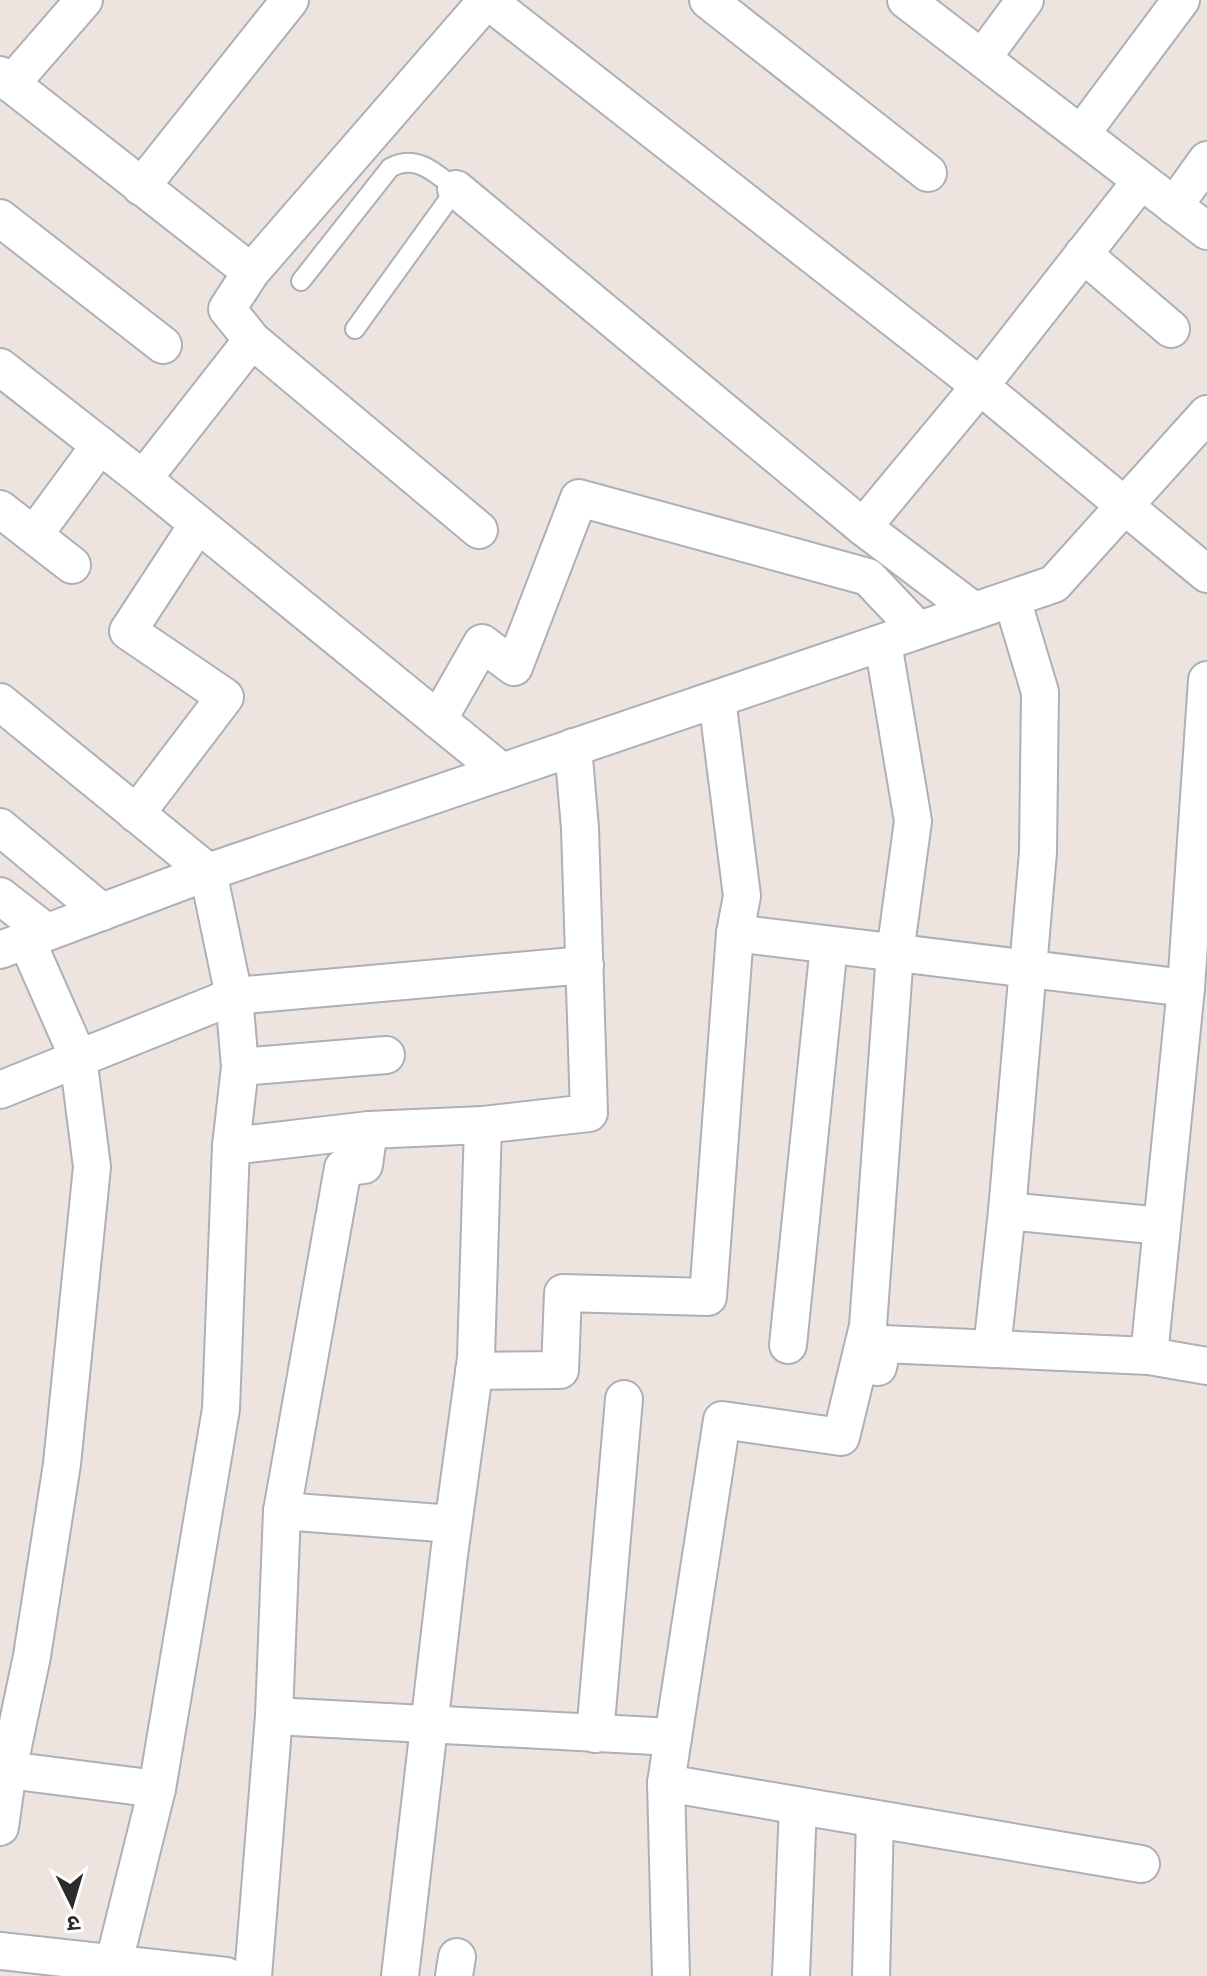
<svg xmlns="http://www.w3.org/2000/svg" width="1207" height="1976" font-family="'Roboto Condensed','Noto Sans Devanagari',sans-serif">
<rect width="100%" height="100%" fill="#ede4e0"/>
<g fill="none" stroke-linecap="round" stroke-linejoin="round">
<defs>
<path id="service" d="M301,281L390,168C415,153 436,173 456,189L355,329"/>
<g id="minor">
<polyline points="487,0 980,386 1207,574"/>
<polyline points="708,0 928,173"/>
<polyline points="906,0 1207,231"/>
<polyline points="983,57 1025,0"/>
<polyline points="0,75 251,272 487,0"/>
<polyline points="11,84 84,0"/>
<polyline points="1081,134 1181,0"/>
<polyline points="141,187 290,0"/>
<polyline points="456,189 863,527 974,611"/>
<polyline points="1174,206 1207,160"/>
<polyline points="0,218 163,345"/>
<polyline points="1083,254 1171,329"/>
<polyline points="251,272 227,309 252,340"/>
<polyline points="0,367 143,479 502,772"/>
<polyline points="143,479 252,340 479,530"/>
<polyline points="0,509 72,565"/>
<polyline points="863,527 980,386 1141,181"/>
<polyline points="34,535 100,445"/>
<polyline points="0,702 208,872 234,996 240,1067 231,1146 221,1409 157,1789 114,1962 113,1976"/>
<polyline points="438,720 482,643 514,667 579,498 868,577 918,630"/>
<polyline points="136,814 225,697 128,631 198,524"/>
<polyline points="0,827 102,912"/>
<polyline points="0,896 45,931"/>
<polyline points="735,933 1186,988"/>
<polyline points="0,950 208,872 1054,584 1207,414"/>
<polyline points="240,1067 386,1055"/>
<polyline points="0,1090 234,996 585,965"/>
<polyline points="231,1146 369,1130 483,1125 589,1113 580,828 573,747"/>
<polyline points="1007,1211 1162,1226"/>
<polyline points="788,1345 829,945"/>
<polyline points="992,1349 1007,1211 1038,852 1040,692 1012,599"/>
<polyline points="1149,1356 1186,988 1207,680"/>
<polyline points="860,1364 878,1367 883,1344 1149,1356 1207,1366"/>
<polyline points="474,1371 560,1370 563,1293 708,1297 735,933 742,896 717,699"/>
<polyline points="282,1511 453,1524"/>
<polyline points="274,1716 673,1737"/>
<polyline points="595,1734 624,1399"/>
<polyline points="0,1777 8,1770 157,1789"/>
<polyline points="666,1783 722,1420 841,1437 868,1326 895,953 913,821 883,643"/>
<polyline points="0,1827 8,1770 32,1656 62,1464 92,1167 78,1057 26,939"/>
<polyline points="0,1951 226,1976"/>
<polyline points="253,1976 274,1716 282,1511 343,1168 364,1165 369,1130"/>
<polyline points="400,1976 449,1555 476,1358 483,1125"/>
<polyline points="454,1976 457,1957"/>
<polyline points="671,1976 666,1783 1141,1864"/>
<polyline points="791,1976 798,1806"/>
<polyline points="871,1976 875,1819"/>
</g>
</defs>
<use href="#service" stroke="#acb0b7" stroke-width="22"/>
<use href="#minor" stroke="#acb0b7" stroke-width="40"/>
<use href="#service" stroke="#fff" stroke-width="18"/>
<use href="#minor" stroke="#fff" stroke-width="36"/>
</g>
<g transform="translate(72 1904) rotate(175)" stroke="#ffffff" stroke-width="6" paint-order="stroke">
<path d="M0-6L14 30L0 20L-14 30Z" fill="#2c2c2c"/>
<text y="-12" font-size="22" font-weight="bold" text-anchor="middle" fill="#2c2c2c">उ</text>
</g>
</svg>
